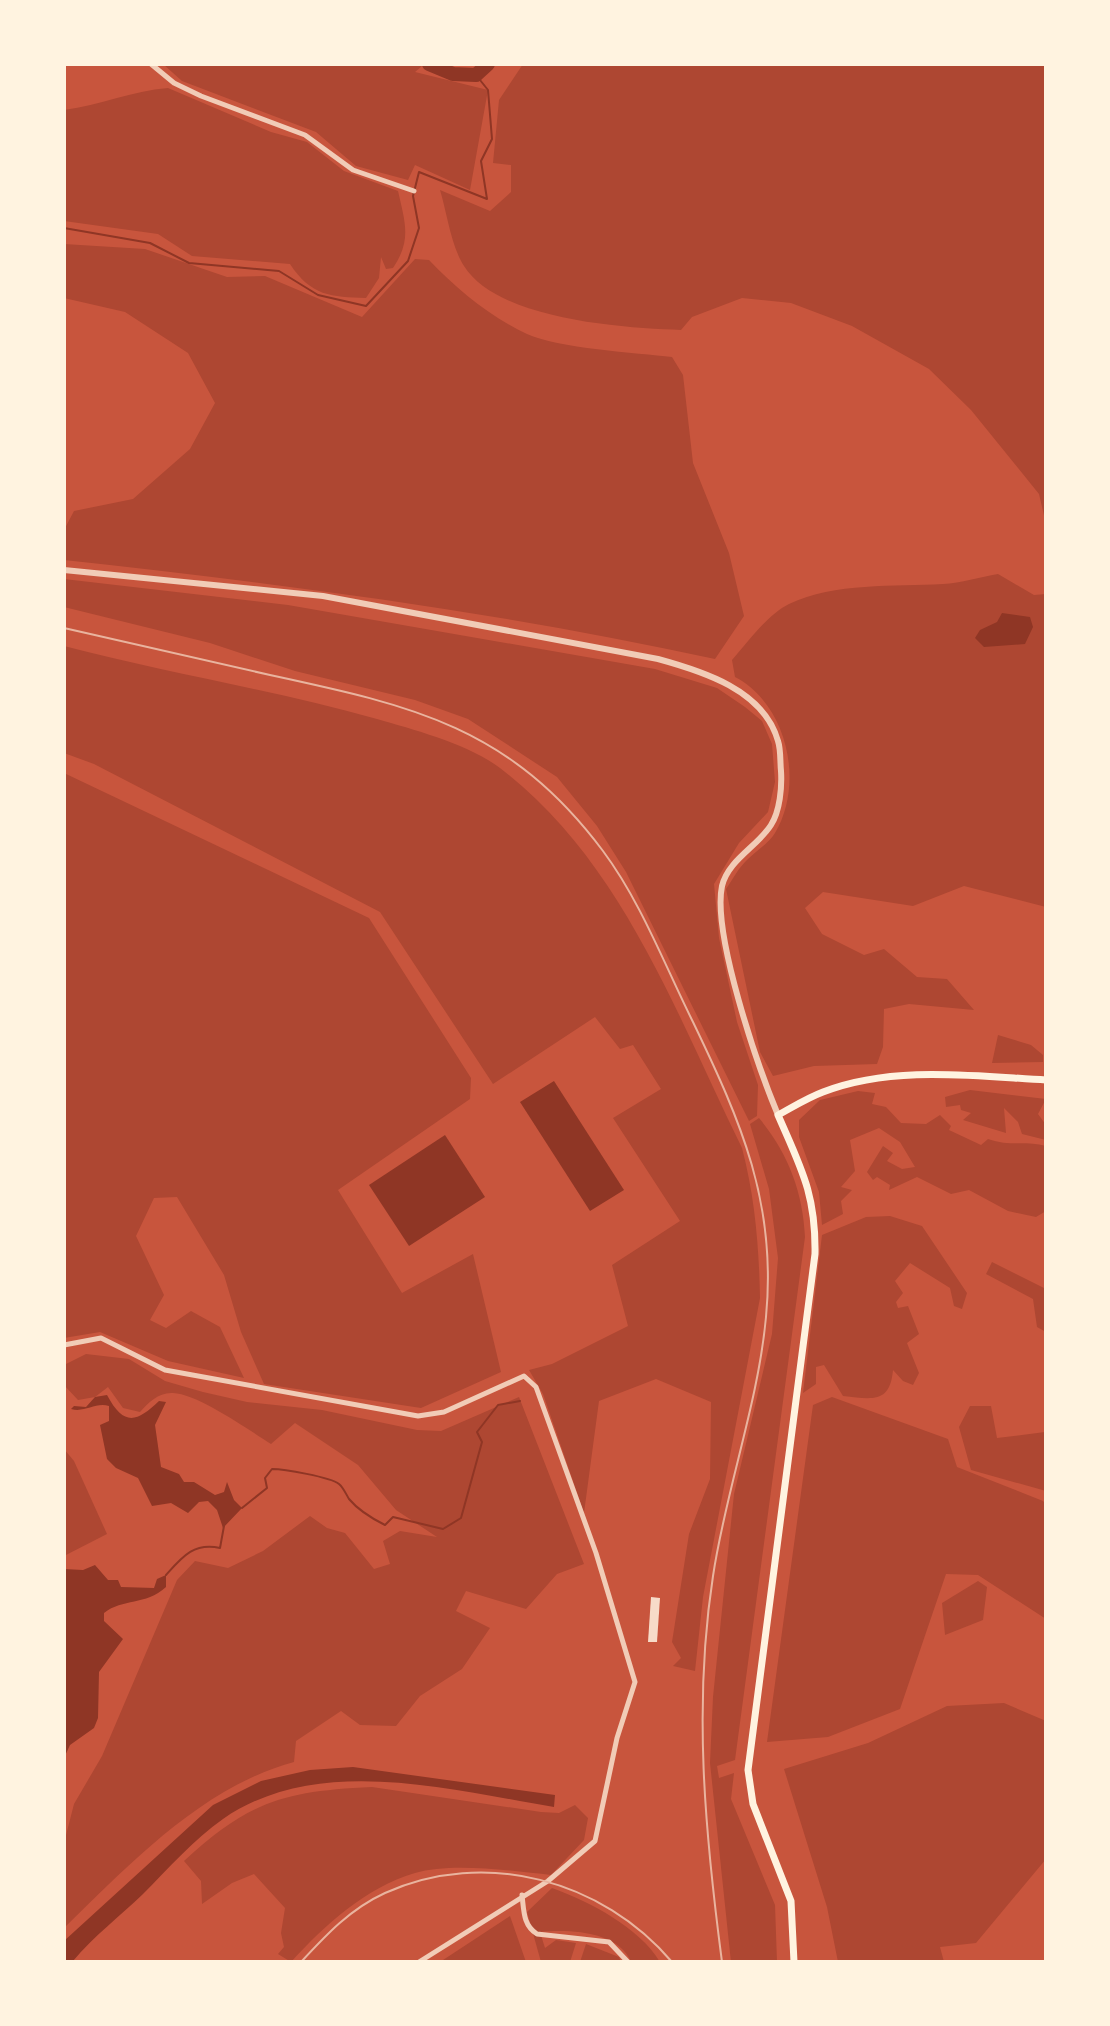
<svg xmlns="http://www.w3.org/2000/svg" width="1110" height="2026" font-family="Manrope,sans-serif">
<rect width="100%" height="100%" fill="#c8553d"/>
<g fill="#ae4732">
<polygon points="163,64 419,64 422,66 415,72 488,90 470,190 415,165 408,180 356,166 316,132 182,81"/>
<path d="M523,64H1046V524L1039,494L971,410L929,369L852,326L791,303L742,298L692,317L681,330C623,328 498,320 464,266C451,246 447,213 440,190L490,211L511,192V165L493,163L499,100Z"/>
<path d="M168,88L271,132L307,142L344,171L398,191C405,222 412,240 393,268L386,269L381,257L379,278L366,298C331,297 311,296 290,264L192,256L158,234L64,221V110C100,105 132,91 168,88Z"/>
<path d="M64,244L145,249L227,277L265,276L362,317L415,259L429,260C458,290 489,316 527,334C557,348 637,353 672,357L683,375L693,463L729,553L744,616L715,659C501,612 282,584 64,560V530L74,511L133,499L190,449L215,403L188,353L125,312L64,298Z"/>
<path d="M998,574L1034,595L1046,594V907L964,886L913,906L823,892L805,908L822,934L864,955L884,949L917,977L947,979L974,1010L909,1004L884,1009L883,1047L877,1064L814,1066L773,1076L760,1052L726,889C733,879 739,867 748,859C756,851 769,843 775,833C805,783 787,704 735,677L732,660C748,642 767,615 789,604C835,582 894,587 943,584C961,583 980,577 998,574Z"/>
<polygon points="64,579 288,605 655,669 717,688 745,707 762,721 772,744 775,782 768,812 739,843 714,884 719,938 737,1022 758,1085 757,1116 749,1121 626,872 597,826 557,777 468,719 415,700 295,671 210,643 64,607"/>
<path d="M64,646C167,673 273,690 377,719C415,730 468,744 500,768C622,861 676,1014 742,1148C755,1198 759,1246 760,1298L703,1597L695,1671L673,1666L681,1658L672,1642L689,1534L710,1479L711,1402L656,1379L599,1401L584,1513L543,1394L529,1370L552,1364L628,1326L612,1265L680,1221L613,1118L661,1089L633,1045L620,1049L595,1017L493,1084L380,912L94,764L64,753Z"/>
<polygon points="64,773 369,918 471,1078 470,1099 338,1190 402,1293 473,1254 501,1372 421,1408 264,1384 241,1332 224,1275 177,1197 154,1198 136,1236 164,1295 150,1320 166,1328 191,1311 220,1327 244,1378 168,1361 100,1332 64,1338"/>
<polygon points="998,1035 1031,1045 1043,1055 1043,1062 992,1063"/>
<polygon points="970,1090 1046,1099 1038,1114 1046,1125 1046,1140 1022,1134 1018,1122 1004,1108 1006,1133 963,1120 971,1113 961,1110 960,1105 946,1107 945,1097"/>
<path d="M858,1091L875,1093L872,1104L886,1107L901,1123L926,1124L940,1115L951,1126L949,1130L981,1145L988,1139C1010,1147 1024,1140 1046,1146V1211L1036,1217L1008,1211L969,1190L951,1194L917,1177L889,1190L890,1185L877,1177L873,1180L867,1172L883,1146L893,1153L887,1161L902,1169L915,1167L900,1142L879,1128L850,1140L855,1171L841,1187L852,1190L841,1201L843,1214L822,1225L819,1192L799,1137V1120L820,1100Z"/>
<path d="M759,1118C788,1153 803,1192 805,1237L735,1760L717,1766L719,1778L734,1773L731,1799L775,1905L777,1962H731L710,1763L713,1697L734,1494L772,1334L778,1258L769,1189L750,1124Z"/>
<path d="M890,1216L922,1226L967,1293L962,1309L954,1306L950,1288L910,1263L895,1281L903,1293L896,1302L898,1308L908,1306L919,1334L907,1343L919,1373L913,1385L903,1381L893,1370C890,1404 872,1399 843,1396L824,1365L816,1367V1384L803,1393L822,1235L866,1217Z"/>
<polygon points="992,1262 1046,1289 1046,1332 1037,1327 1033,1299 986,1274"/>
<path d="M86,1354L129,1359L165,1381L203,1392L247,1402L322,1410L417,1430L441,1431L519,1397L584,1564L557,1574L526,1609L466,1591L456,1611L490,1628L462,1669L420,1696L396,1726L360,1725L341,1711L296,1741L294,1762C202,1787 131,1863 64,1928V1843L74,1804L102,1756L177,1580L195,1561L228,1568L263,1551L310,1516L327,1528L345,1533L374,1569L390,1564L383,1541L400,1531L437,1537L396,1510L358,1465L295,1423L271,1444C249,1430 198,1394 173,1393C159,1392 149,1402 140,1412L123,1408L108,1387L95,1397L78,1400L64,1385V1365Z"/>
<polygon points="832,1397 948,1439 957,1467 1043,1501 1046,1505 1046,1619 978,1575 946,1574 900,1709 828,1737 767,1742 813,1405"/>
<polygon points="970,1406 991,1406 997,1438 1045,1432 1046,1428 1046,1491 971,1470 959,1427"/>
<polygon points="64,1449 74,1461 107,1534 64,1556"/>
<polygon points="978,1581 987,1587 983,1620 945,1635 942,1603"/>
<polygon points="1004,1703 1046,1721 1046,1859 976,1943 940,1947 944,1962 838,1962 827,1907 784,1769 868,1743 947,1706"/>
<path d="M372,1787L541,1812L559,1813L575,1805L588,1818L584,1840L551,1875C513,1871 452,1862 415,1873C365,1888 325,1925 291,1962L278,1954L284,1947L281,1933L285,1908L254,1874L232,1883L202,1904L201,1881L184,1861C249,1801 285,1791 372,1787Z"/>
<path d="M552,1888C590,1902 639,1927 660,1962H631C619,1931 568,1929 540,1932L545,1948L556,1940L576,1943L570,1962H541L527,1912Z"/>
<polygon points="510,1916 526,1962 440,1962"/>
<polygon points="586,1944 619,1957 621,1962 580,1962"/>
</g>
<g fill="#8f3625">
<polygon points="1002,613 1030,617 1033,627 1025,644 984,647 975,638 980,630 997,622"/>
<polygon points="554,1081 624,1190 590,1211 520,1102"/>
<polygon points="445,1135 485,1197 409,1246 369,1185"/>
<path d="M107,1395C124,1427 137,1422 159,1401L166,1402L155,1425L161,1467L179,1474L184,1482H194L215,1495L224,1492L227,1482L234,1500L242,1508L223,1528L217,1510L208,1501L199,1502L188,1513L171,1503L152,1506L138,1478L116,1468L107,1459L100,1425L109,1421V1406C95,1402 85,1413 71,1409L74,1406L86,1407L95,1397Z"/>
<path d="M95,1565L108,1580H118L121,1587L154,1588L157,1579L166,1575V1587C145,1606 123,1598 104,1613V1621L123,1639L99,1672L98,1718L94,1728L70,1745L64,1758V1569L83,1570Z"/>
<path d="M353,1767L555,1795L554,1807C450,1790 318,1753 223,1819C194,1839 168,1869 143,1894C120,1916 94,1936 73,1961L64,1962V1941L213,1805L261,1781L310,1770Z"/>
</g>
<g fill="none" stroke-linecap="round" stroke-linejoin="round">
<g stroke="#8f3625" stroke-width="2">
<polyline points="64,228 150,243 189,263 279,271 318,295 366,306 408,261 419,228 413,196 419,172 487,199 481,161 492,139 488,90 476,75"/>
<path d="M242,1508L267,1488L265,1478L272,1469C284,1469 330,1477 339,1484C343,1487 346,1494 349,1499C359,1511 371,1518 385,1525L393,1517L443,1529L461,1518L482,1442L477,1432L498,1405L520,1401"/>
<path d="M166,1575C182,1557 194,1542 220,1548L224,1526"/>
</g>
<polyline stroke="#8f3625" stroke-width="14" points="429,64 453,74 476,75 488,64"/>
</g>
<polygon fill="#f7dbc8" points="651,1597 660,1598 657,1642 648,1642"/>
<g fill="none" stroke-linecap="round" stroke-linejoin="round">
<g stroke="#f1ccb7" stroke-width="5">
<polyline points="151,64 174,83 201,96 305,135 353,170 414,191"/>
<polyline points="64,1345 101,1338 165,1370 418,1416 444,1412 524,1376 536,1387 596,1553 635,1682 617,1738 595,1841 548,1881 419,1962"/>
<path d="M522,1895C524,1911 523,1925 537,1934L609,1942L628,1962"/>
</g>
<path stroke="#f1ccb7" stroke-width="6" d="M64,570L323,596L658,659C702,671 764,690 778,741C781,750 780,762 781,771C782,787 780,811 771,825C758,846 728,860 722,886C712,934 758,1067 778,1115"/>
<path stroke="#fff3e0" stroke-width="7" d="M794,1962L791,1901L753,1804L748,1770L815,1254C816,1194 801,1168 778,1115C793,1107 807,1098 823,1092C892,1065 974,1076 1046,1080"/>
<g stroke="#e9b49f" stroke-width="2">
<path d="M64,628C133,644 202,659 270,675C414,706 510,727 603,851C641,902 665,966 693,1022C741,1122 777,1203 766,1317C758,1404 726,1489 713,1576C693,1705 705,1833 722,1962"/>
<path d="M301,1962C326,1935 350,1909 385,1893C485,1848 603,1880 672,1962"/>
</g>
</g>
<rect width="1110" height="2026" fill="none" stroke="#fff3e0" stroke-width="132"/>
</svg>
